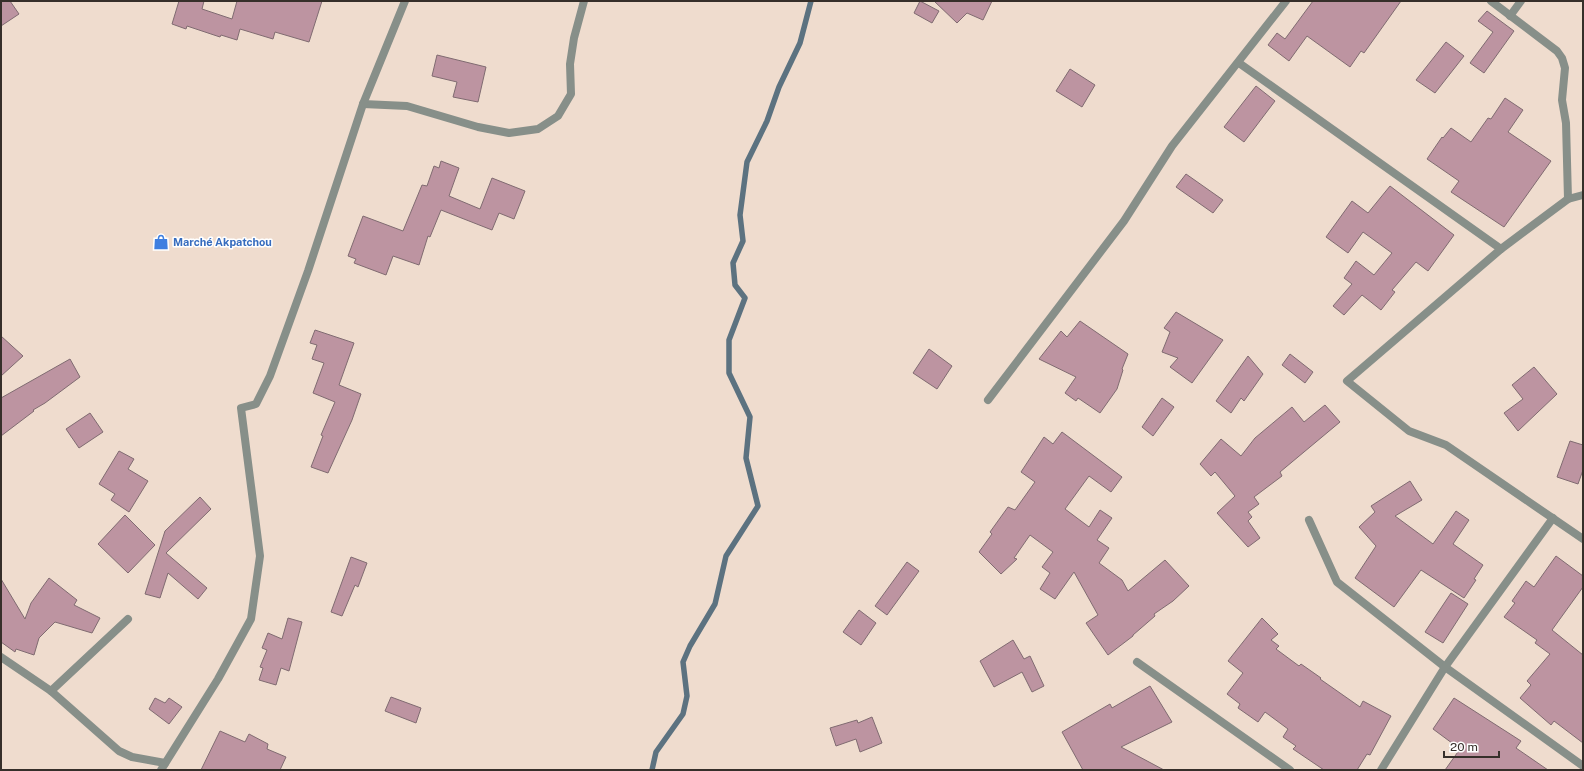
<svg xmlns="http://www.w3.org/2000/svg" width="1584" height="771" font-family="'Public Sans',sans-serif">
<rect width="100%" height="100%" fill="#efdcce"/>
<g fill="none" stroke-linecap="round" stroke-linejoin="round">
<polyline stroke="#5c7280" stroke-width="5.5" points="652,770 656,752 683,714 687,696 683,662 690,646 715,604 726,556 758,506 746,458 750,417 729,373 729,340 745,298 735,285 733,263 743,241 740,215 747,162 767,121 779,87 800,43 811,1"/>
</g>
<g fill="#bd94a1" stroke="#806b71">
<polygon points="1,1 10,1 19,14 1,26"/>
<polygon points="179,1 204,1 202,9 232,19 237,1 322,1 309,42 275,32 273,39 240,29 237,40 221,35 220,37 187,26 186,29 172,24"/>
<polygon points="920,1 939,11 932,23 914,13"/>
<polygon points="934,1 992,1 983,20 967,13 957,23"/>
<polygon points="1313,1 1401,1 1364,53 1361,51 1350,67 1307,36 1289,61 1268,45 1277,33 1285,39"/>
<polygon points="1487,11 1514,31 1484,73 1470,63 1493,32 1478,21"/>
<polygon points="1446,42 1464,56 1435,93 1416,80"/>
<polygon points="437,55 486,67 478,102 453,97 457,82 432,76"/>
<polygon points="1070,69 1095,85 1082,107 1056,91"/>
<polygon points="1256,86 1275,101 1244,142 1224,127"/>
<polygon points="1505,98 1523,110 1508,132 1551,161 1504,227 1451,192 1459,181 1427,159 1442,137 1443,138 1451,128 1471,142 1488,118 1491,119"/>
<polygon points="441,161 459,168 449,196 480,209 492,178 525,191 514,219 499,213 492,230 441,210 430,237 428,236 419,265 393,256 386,275 354,263 356,259 348,256 363,216 403,231 422,185 427,186 434,166 439,168"/>
<polygon points="1186,174 1223,200 1213,213 1176,187"/>
<polygon points="1390,186 1454,235 1428,271 1416,262 1392,290 1395,292 1381,310 1362,295 1344,315 1333,306 1352,284 1344,278 1356,261 1374,275 1392,253 1363,232 1348,253 1326,237 1352,201 1368,213"/>
<polygon points="1176,312 1223,340 1192,383 1170,367 1178,358 1162,352 1170,332 1164,328"/>
<polygon points="1080,321 1128,354 1122,369 1123,370 1117,389 1100,413 1078,398 1076,401 1065,393 1076,377 1039,359 1061,331 1067,337"/>
<polygon points="315,330 354,343 339,385 361,394 352,420 328,473 311,467 323,436 321,435 335,402 313,393 324,363 312,359 317,345 310,343"/>
<polygon points="1,336 23,356 1,376"/>
<polygon points="929,349 952,366 937,389 913,373"/>
<polygon points="1290,354 1313,372 1305,383 1282,365"/>
<polygon points="1248,356 1263,374 1244,401 1241,398 1231,413 1216,401"/>
<polygon points="70,359 80,377 45,403 33,410 34,411 1,436 1,398"/>
<polygon points="1534,367 1557,394 1518,431 1504,413 1523,399 1512,385"/>
<polygon points="1162,398 1174,407 1153,436 1142,427"/>
<polygon points="1325,405 1340,422 1280,472 1282,476 1254,497 1259,504 1248,512 1252,517 1248,521 1260,538 1248,547 1217,513 1235,496 1215,472 1211,476 1200,464 1221,439 1241,456 1255,438 1292,407 1304,422"/>
<polygon points="90,413 103,432 79,448 66,429"/>
<polygon points="1062,432 1122,477 1111,492 1089,476 1065,509 1089,527 1100,510 1112,518 1097,540 1109,548 1099,563 1122,580 1128,591 1165,560 1189,586 1173,601 1154,614 1155,616 1133,635 1133,636 1108,655 1086,623 1098,615 1074,572 1055,599 1040,589 1050,573 1042,567 1053,552 1030,535 1014,558 1017,559 1001,574 979,552 992,534 990,532 1008,507 1015,510 1035,482 1021,472 1044,437 1053,444"/>
<polygon points="1570,441 1583,445 1583,470 1578,484 1557,477"/>
<polygon points="119,451 134,459 128,469 148,481 129,512 111,500 115,494 99,484"/>
<polygon points="1410,481 1422,500 1395,516 1433,544 1456,511 1469,520 1453,544 1483,565 1474,579 1476,580 1464,598 1421,570 1394,607 1355,578 1376,546 1359,527 1375,512 1371,506"/>
<polygon points="200,497 211,509 166,553 207,588 198,599 168,573 160,598 145,594 165,531"/>
<polygon points="125,515 155,545 128,573 98,544"/>
<polygon points="1556,556 1583,576 1583,587 1552,630 1583,655 1583,743 1554,721 1551,725 1520,698 1531,685 1527,681 1550,654 1535,643 1537,640 1504,617 1515,603 1512,601 1526,581 1534,587"/>
<polygon points="351,557 367,563 358,587 355,585 342,616 331,612"/>
<polygon points="907,562 919,571 887,615 875,606"/>
<polygon points="49,578 77,600 74,605 100,618 92,633 55,622 39,638 34,655 16,649 15,652 1,642 1,579 25,619 31,603"/>
<polygon points="1451,593 1468,604 1443,643 1425,632"/>
<polygon points="859,610 876,623 861,645 843,632"/>
<polygon points="288,618 302,622 289,671 281,668 276,685 259,680 263,668 260,667 267,650 262,648 268,633 282,639"/>
<polygon points="1262,618 1278,634 1271,640 1279,646 1276,649 1299,666 1301,664 1321,678 1320,679 1360,707 1363,701 1391,716 1370,755 1367,754 1357,770 1324,770 1293,749 1296,746 1283,737 1288,729 1265,712 1258,722 1238,708 1240,704 1227,694 1243,673 1228,661"/>
<polygon points="1013,640 1024,659 1030,656 1044,686 1032,692 1022,672 994,687 980,661"/>
<polygon points="1150,686 1172,722 1121,747 1164,770 1083,770 1062,732 1110,704 1112,708"/>
<polygon points="391,697 421,708 416,723 385,711"/>
<polygon points="155,698 165,703 169,698 182,707 169,724 149,709"/>
<polygon points="1454,698 1521,741 1516,748 1548,770 1445,770 1460,749 1433,729"/>
<polygon points="872,717 882,743 860,752 856,739 836,746 830,728 857,720 858,723"/>
<polygon points="220,731 245,742 249,734 268,744 267,749 286,757 280,770 201,770"/>
</g>
<g fill="none" stroke-linecap="round" stroke-linejoin="round">
<g stroke="#878f89" stroke-width="8">
<polyline points="1491,1 1557,51 1562,58 1565,68 1562,100 1566,123 1568,199"/>
<polyline points="1510,16 1521,1"/>
<polyline points="1239,63 1501,249"/>
<polyline points="363,104 407,106 478,127 509,133 538,129 558,116 571,94 570,64 574,38 584,1"/>
<polyline points="1583,195 1568,199 1501,249 1347,381 1409,431 1446,445 1583,539"/>
<polyline points="988,400 1124,221 1172,146 1286,1"/>
<polyline points="1309,520 1337,582 1445,667 1583,766"/>
<polyline points="1,657 51,691 119,751 132,757 165,763"/>
<polyline points="1137,662 1290,770"/>
<polyline points="51,691 128,619"/>
<polyline points="161,770 218,679 251,619 260,556 241,408 256,404 270,376 308,271 363,104 405,1"/>
<polyline points="1381,770 1445,667 1553,518"/>
</g>
</g>
<defs>
<symbol id="shop-bare" viewBox="-9 -9 18 18"><path d="M-5-2.5h2.3a2.7 3.5 0 0 1 5.4 0H5L5.5 6h-11ZM-1.5-2.5h3a1.5 2.3 0 0 0-3 0Z" fill="#3f7fe0" stroke="#fff" stroke-width="2.5" paint-order="stroke"/></symbol>
</defs>
<g fill-rule="evenodd">
<use href="#shop-bare" x="150" y="231" width="22" height="22"/>
</g>
<g text-anchor="middle" stroke-width="3" stroke-linejoin="round" paint-order="stroke">
<g font-size="11" font-weight="bold" fill="#366cbe" stroke="#fff" text-anchor="start">
<text x="173" y="246">Marché Akpatchou</text>
</g>
</g>
<rect width="1584" height="771" fill="none" stroke="#362f2a" stroke-width="4"/>
<path d="M1444 751v6h55v-6" fill="none" stroke="#362f2a" stroke-width="2"/>
<text x="1450" y="751" font-size="12" fill="#362f2a" stroke="#ffffff" stroke-width="3" paint-order="stroke">20 m</text>
</svg>
